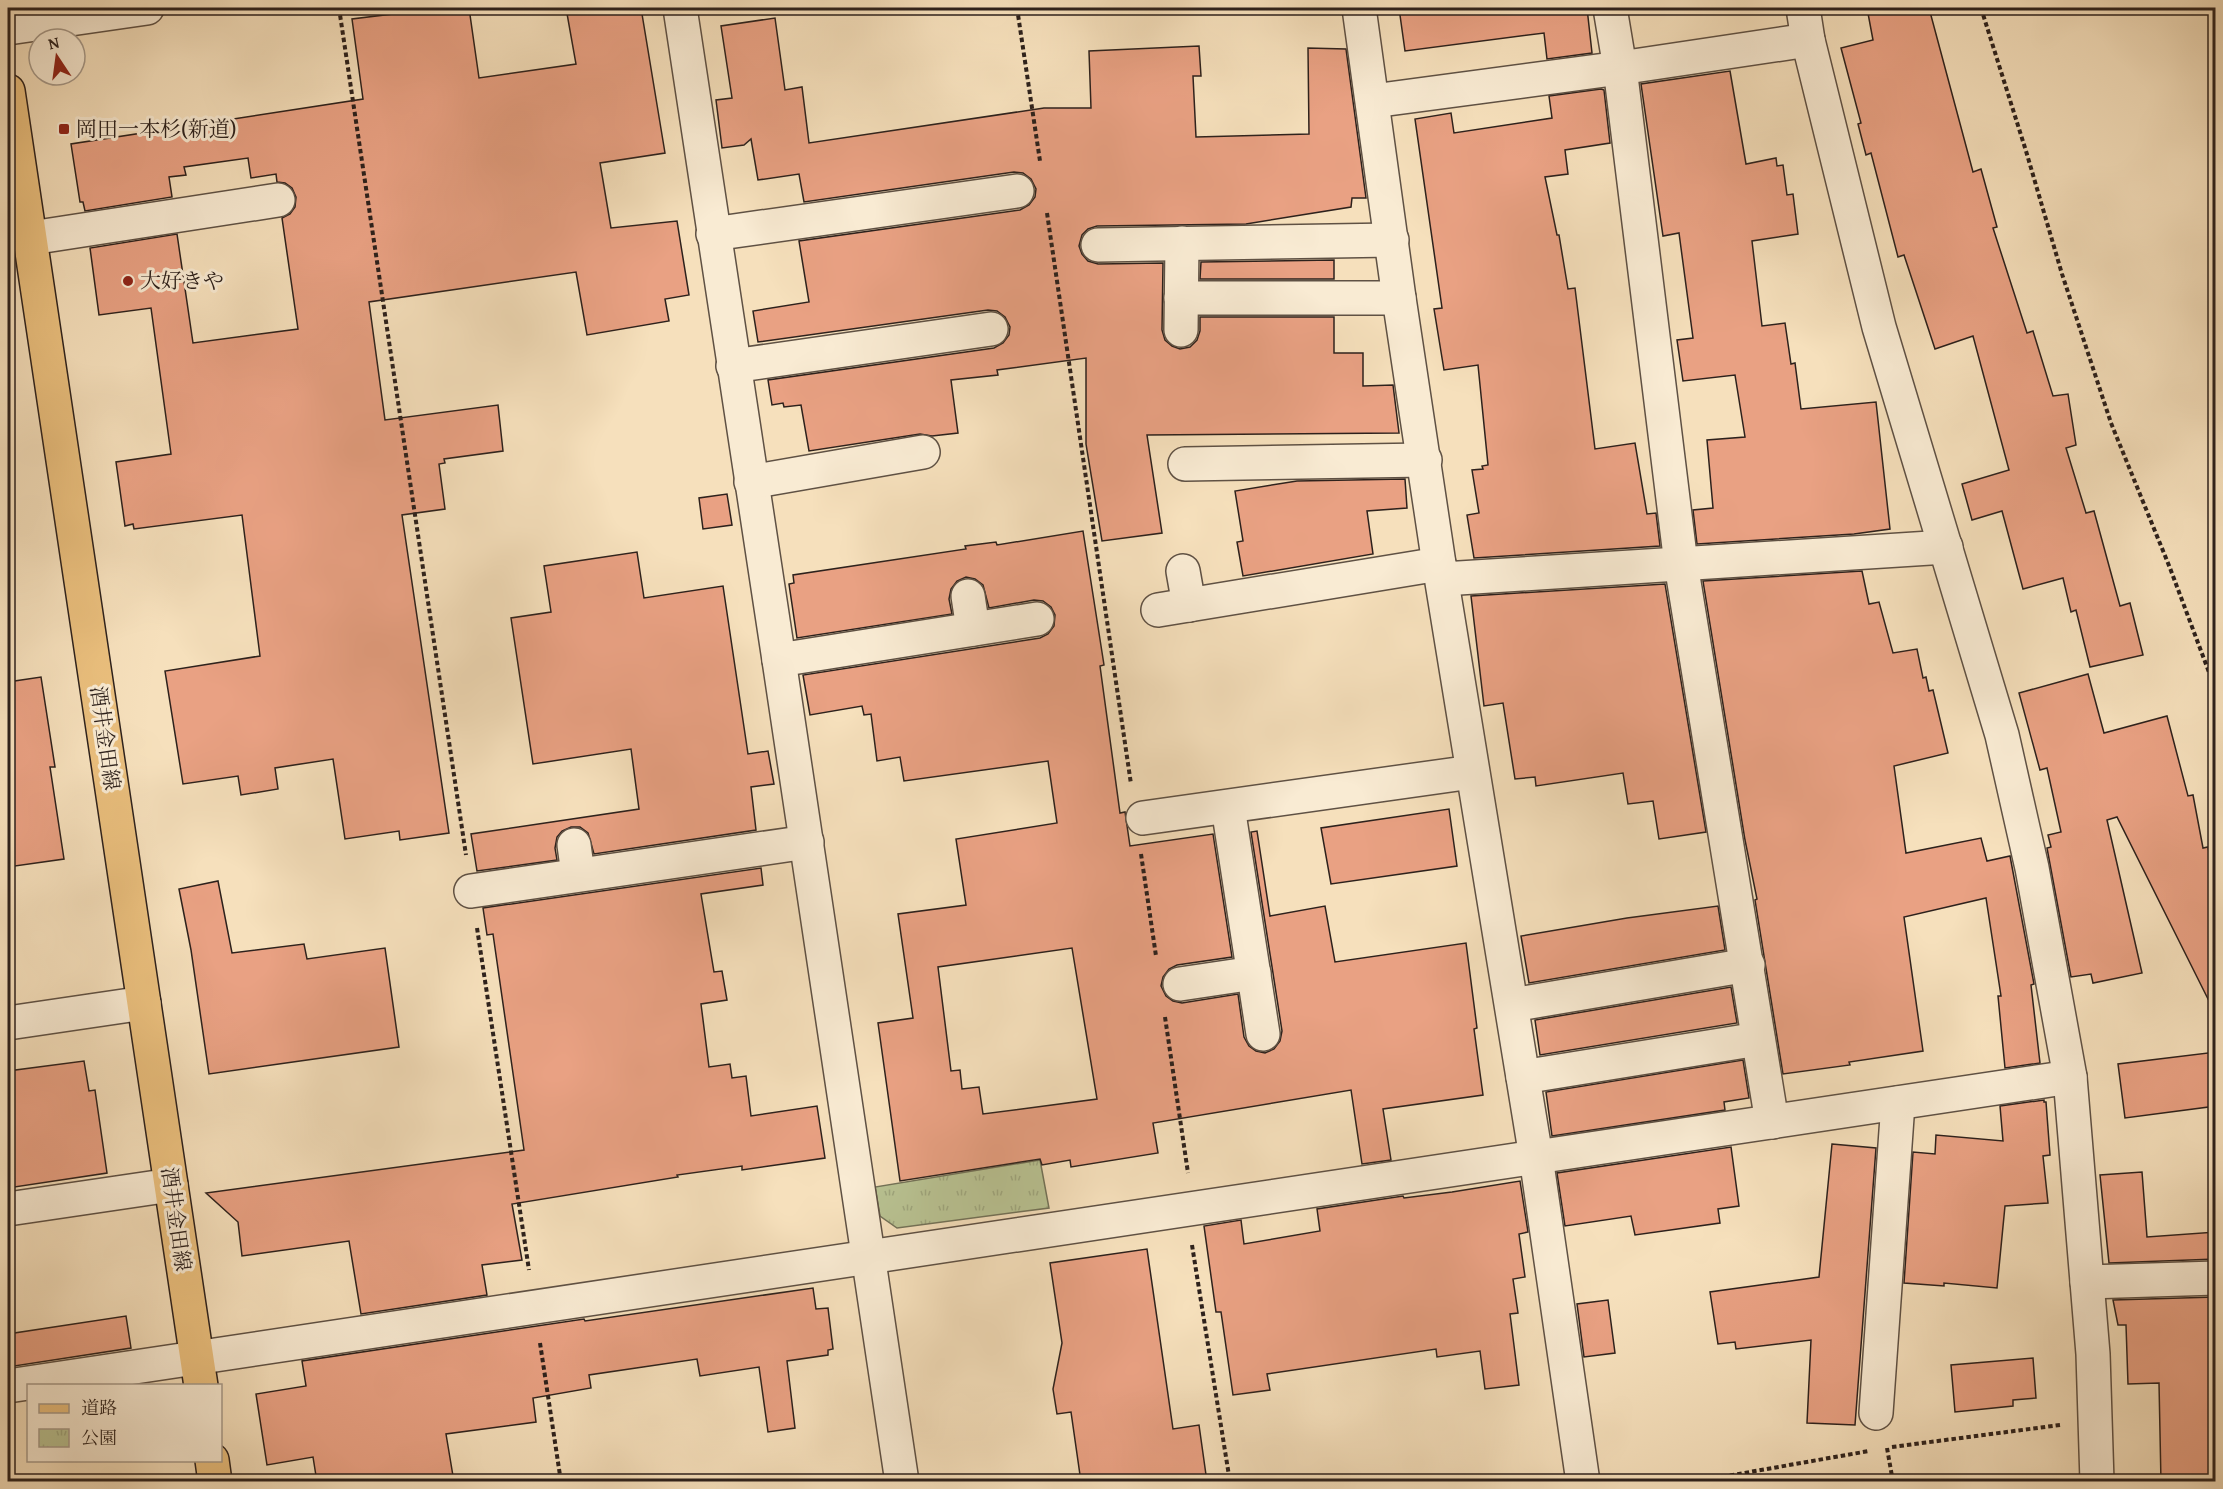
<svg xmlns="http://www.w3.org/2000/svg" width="2223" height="1489" font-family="'Gentium Book Plus','Noto Serif JP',serif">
<defs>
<pattern id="park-tufts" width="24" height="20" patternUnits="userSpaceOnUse" patternTransform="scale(1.5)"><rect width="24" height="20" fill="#b9c393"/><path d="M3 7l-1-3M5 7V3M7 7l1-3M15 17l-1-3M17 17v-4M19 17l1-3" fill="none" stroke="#9fa77e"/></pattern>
</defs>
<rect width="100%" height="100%" fill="#f6e0bc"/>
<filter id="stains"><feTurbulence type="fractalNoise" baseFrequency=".00333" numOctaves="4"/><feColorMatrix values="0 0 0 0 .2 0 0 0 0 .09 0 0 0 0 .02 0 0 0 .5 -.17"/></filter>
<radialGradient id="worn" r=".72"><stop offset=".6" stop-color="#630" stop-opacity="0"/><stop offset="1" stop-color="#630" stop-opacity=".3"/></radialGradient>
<polygon fill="url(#park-tufts)" stroke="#737258" stroke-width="1.5" points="1040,1160 1049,1208 897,1228 880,1216 875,1187"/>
<g fill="#e9a183" stroke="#2d211c" stroke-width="1.5" fill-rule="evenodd">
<polygon points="416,8 469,8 479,78 576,64 566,8 641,8 665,153 600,163 611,228 677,221 689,295 665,299 669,321 587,335 576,272 369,302 385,420 498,405 503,451 444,459 445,463 439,464 445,509 402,515 449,833 400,840 399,831 345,839 333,759 275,768 278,789 241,795 238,776 183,784 165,671 260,656 242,515 134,529 133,524 125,526 116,462 171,454 151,308 99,315 90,248 177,234 193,343 298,329 282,218 290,214 295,207 296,197 292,188 285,183 277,182 276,174 251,178 248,158 184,167 186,175 169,177 172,197 85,211 83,202 80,202 71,144 363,99 352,19 417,11"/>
<polygon points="1399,8 1587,8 1592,53 1547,59 1544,33 1405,51"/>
<polygon points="1867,8 1929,8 1973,172 1981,169 1997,227 1993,228 2027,333 2033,331 2053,396 2068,394 2076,445 2066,448 2086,513 2094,511 2120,606 2130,603 2143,655 2090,667 2076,610 2071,612 2063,578 2023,589 2002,511 1972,520 1962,484 2009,470 1973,336 1935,349 1904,255 1898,257 1871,153 1866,155 1858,124 1861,123 1841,48 1873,40"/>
<polygon points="775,18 785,90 802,87 809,143 1044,108 1091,108 1089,51 1199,46 1201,76 1193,76 1196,137 1309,134 1308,48 1346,49 1366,198 1352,198 1351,207 1246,224 1097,226 1088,229 1082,235 1079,246 1082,254 1088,261 1098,264 1163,263 1162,330 1165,340 1172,346 1180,349 1190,347 1197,340 1200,331 1200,317 1334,317 1334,353 1363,353 1363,386 1393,385 1399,433 1147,435 1162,533 1102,541 1086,444 1086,358 997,370 998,375 951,380 958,433 932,436 920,434 809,451 801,405 784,407 783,403 772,405 768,380 994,348 1003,343 1009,335 1010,327 1005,317 997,311 988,310 758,342 753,311 809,302 799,241 1020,210 1029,205 1035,197 1036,189 1031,179 1023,173 1014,172 804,202 799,174 758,180 751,139 744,145 722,148 716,100 732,98 721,26"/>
<polygon points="1730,71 1746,164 1776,158 1777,166 1783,165 1787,195 1793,194 1798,234 1752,241 1762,326 1785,323 1791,364 1795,363 1801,409 1876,402 1890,529 1854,534 1697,544 1693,510 1713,508 1707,440 1745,437 1735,375 1683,381 1677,340 1693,338 1679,233 1663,236 1641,84"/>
<polygon points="1601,89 1604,90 1610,143 1565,150 1568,174 1545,177 1557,235 1559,235 1568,289 1575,288 1595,449 1635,443 1647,514 1656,513 1660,546 1474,558 1467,515 1479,513 1472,470 1483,469 1482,466 1488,465 1478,365 1444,370 1434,309 1442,308 1415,119 1451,113 1454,133 1552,118 1549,96"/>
<polygon points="1334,260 1334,279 1200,279 1201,262"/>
<polygon points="1405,479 1407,508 1367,511 1373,554 1243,576 1237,542 1243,541 1235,491 1297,481"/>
<polygon points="727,494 732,525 703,529 699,498"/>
<path d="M1083,531L1104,665L1100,666L1120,813L1125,812L1130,846L1213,834L1232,957L1177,965L1169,969L1163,977L1161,986L1166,996L1173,1001L1182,1003L1238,994L1244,1037L1249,1046L1256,1051L1265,1053L1274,1049L1280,1041L1282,1031L1251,832L1257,831L1270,916L1325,906L1335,962L1466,943L1477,1028L1474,1029L1483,1095L1383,1109L1391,1160L1362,1164L1351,1090L1153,1123L1158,1153L1071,1167L1070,1160L1042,1165L1040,1159L900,1181L878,1023L913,1018L898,914L966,905L956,839L1057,823L1048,761L904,781L900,757L877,761L871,714L864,715L862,706L810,715L803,675L1040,638L1048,634L1054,626L1055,615L1051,607L1043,601L1034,600L989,608L983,585L975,579L966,577L957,581L951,589L949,599L952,614L797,638L789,584L794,583L793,575L966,549L965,546L996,542L997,545ZM1072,948L1097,1099L983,1114L979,1087L962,1089L960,1070L951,1071L938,967Z"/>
<polygon points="637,552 644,598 723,586 748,754 768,751 774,784 751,787 756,830 594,854 588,833 580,827 571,827 562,831 557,837 555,848 557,860 477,871 471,834 639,809 631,749 533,764 511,618 551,612 544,566"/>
<polygon points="1862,571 1869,604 1879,602 1893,653 1917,649 1923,678 1926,677 1929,691 1933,690 1948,753 1894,766 1906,853 1981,838 1987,861 2010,856 2034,984 2031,985 2040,1063 2005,1068 1998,996 2001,996 1986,898 1904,917 1923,1051 1849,1062 1850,1065 1783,1074 1755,900 1757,899 1745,840 1703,581"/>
<polygon points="1665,584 1706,832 1659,839 1653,801 1628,804 1623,773 1536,786 1535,777 1515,779 1503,703 1484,706 1471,596"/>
<polygon points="2088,674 2104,733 2167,716 2188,796 2193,795 2203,848 2208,847 2216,887 2216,1015 2117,817 2107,820 2142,973 2093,983 2091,974 2071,977 2047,848 2051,847 2048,835 2061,832 2047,768 2040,770 2019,693"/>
<polygon points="41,677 55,767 50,767 64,859 8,867 8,682"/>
<polygon points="1449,809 1457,866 1331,884 1321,828"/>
<polygon points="761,868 763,885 701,894 714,972 722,971 727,1000 701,1004 709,1067 730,1064 732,1078 746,1076 751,1116 817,1106 825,1158 742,1170 742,1166 677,1175 678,1177 512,1204 522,1260 482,1265 487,1295 361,1314 349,1241 242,1256 238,1222 206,1193 524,1150 493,934 487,935 483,908"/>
<polygon points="218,881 232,953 304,944 307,959 385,948 399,1047 209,1074 191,950 179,889"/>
<polygon points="1718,906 1725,950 1529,983 1521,936 1627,918"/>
<polygon points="1731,987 1737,1023 1540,1055 1535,1020"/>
<polygon points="2216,1052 2216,1106 2125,1118 2118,1064"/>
<polygon points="1743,1060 1749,1098 1724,1102 1725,1110 1552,1136 1546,1092"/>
<polygon points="84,1061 89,1091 95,1090 107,1173 8,1188 8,1071"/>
<polygon points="2044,1100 2044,1102 2046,1102 2050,1155 2043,1156 2048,1203 2005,1206 1997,1288 1944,1283 1944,1286 1904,1283 1913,1152 1935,1154 1936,1135 2003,1141 2000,1106"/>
<polygon points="1832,1144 1876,1148 1855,1425 1807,1423 1811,1340 1736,1349 1735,1342 1718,1344 1710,1292 1819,1277"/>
<polygon points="1731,1147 1739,1206 1718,1209 1720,1223 1635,1235 1631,1216 1565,1226 1557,1173"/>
<polygon points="2142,1172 2147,1237 2216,1232 2216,1259 2109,1263 2100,1175"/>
<polygon points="1520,1181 1528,1232 1519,1234 1525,1277 1513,1279 1518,1313 1510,1314 1519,1385 1485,1389 1480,1351 1437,1357 1436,1349 1267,1374 1270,1390 1233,1395 1221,1312 1216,1312 1204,1226 1241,1220 1244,1244 1320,1231 1317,1209 1403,1196 1404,1198 1452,1192"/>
<polygon points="1147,1249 1173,1429 1199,1425 1207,1482 1081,1482 1071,1412 1057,1414 1053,1389 1062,1343 1050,1263"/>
<polygon points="813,1288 816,1309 828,1308 833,1349 828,1350 828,1355 787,1361 795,1428 768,1432 759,1367 700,1376 697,1359 589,1375 591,1388 533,1398 536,1422 446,1434 454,1482 317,1482 313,1457 267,1465 256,1394 306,1386 302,1361 584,1319 585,1321"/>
<polygon points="2216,1297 2216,1482 2161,1482 2159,1383 2128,1384 2126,1325 2118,1325 2113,1300"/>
<polygon points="1608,1300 1615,1353 1584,1357 1577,1304"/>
<polygon points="126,1316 131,1348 8,1367 8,1334"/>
<polygon points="2033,1358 2036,1398 2013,1400 2013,1406 1955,1412 1951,1365"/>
</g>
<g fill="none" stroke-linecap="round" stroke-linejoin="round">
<defs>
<g id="minor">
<polyline points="680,8 779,660 902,1482"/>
<polyline points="1359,8 1399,298 1439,564 1536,1157 1583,1482"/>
<polyline points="1610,8 1620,68 1681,564 1772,1122"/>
<polyline points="1803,8 1808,40 1879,327 2002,735 2032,868 2070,1077 2093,1354 2097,1482"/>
<polyline points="8,28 147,8"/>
<polyline points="1373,101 1620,68 1808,40"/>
<polyline points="713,234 1017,191"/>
<polyline points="31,238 278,200"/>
<polyline points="1098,245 1392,240"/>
<polyline points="1181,298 1399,298"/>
<polyline points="1181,330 1182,243"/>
<polyline points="733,366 991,329"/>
<polyline points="1185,464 1425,460"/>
<polyline points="751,482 923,452"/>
<polyline points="1183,571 1189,605"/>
<polyline points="1443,579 1946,547"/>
<polyline points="968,596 973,629"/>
<polyline points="1158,610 1439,564"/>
<polyline points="779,660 1037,619"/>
<polyline points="1228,807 1263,1034"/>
<polyline points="1143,818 1472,772"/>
<polyline points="574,845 578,874"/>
<polyline points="471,891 807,842"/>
<polyline points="1180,984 1254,973"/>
<polyline points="1512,1005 1748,965"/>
<polyline points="8,1023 144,1003"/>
<polyline points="1523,1077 1758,1039"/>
<polyline points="8,1209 171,1185"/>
<polyline points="2087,1282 2216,1278"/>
<polyline points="8,1386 2070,1077"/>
<polyline points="1876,1413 1898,1103"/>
</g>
<g id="major">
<polyline points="8,91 201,1386"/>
<polyline points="212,1460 215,1482"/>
</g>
</defs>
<use href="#minor" stroke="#5f5144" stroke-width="36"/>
<use href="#major" stroke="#2d211c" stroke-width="36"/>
<g stroke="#2d211c" stroke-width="4" stroke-dasharray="4.5 3" stroke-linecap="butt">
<polyline points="339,8 466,855"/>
<polyline points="1017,8 1040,161"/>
<polyline points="1981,8 2026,151 2062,274 2111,423 2170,568 2216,691"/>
<polyline points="1047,213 1131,784"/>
<polyline points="1141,854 1156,956"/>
<polyline points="477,928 529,1270"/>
<polyline points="1165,1017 1188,1173"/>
<polyline points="1192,1245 1230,1482"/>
<polyline points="540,1343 561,1482"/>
<polyline points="1892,1447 2060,1425"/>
<polyline points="1887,1448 1893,1482"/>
<polyline points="1693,1482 1869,1451"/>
</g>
<use href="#minor" stroke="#f9ebd3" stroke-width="33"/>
<use href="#major" stroke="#ebc07e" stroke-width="33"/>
</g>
<g fill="#8f2418" stroke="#f9ebd3" stroke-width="2">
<rect x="58" y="123" width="12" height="12" rx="3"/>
<circle cx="128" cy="281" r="6"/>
</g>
<g text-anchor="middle" stroke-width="6" stroke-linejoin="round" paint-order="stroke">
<g font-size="21" fill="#2d211c" stroke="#f9ebd3" text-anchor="start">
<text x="76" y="136">岡田一本杉(新道)</text>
<text x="140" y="288">大好きや</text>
</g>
<g font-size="21" fill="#2d211c" stroke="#f9ebd3">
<text transform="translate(105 738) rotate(82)" y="7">酒井金田線</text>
<text transform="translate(176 1219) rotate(82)" y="7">酒井金田線</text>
</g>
</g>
<rect width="2223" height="1489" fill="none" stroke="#f6e0bc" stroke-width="30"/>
<rect x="9" y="9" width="2205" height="1471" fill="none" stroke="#2d211c" stroke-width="3"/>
<rect x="15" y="15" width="2193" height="1459" fill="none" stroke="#2d211c" stroke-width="1.5"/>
<rect x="27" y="1384" width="195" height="78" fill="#f9ebd3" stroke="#a79a8a" stroke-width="1.5"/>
<rect x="39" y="1404" width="30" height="9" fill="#ebc07e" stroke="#a79a8a" stroke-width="1.5"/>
<text x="81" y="1414" font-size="18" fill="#2d211c">道路</text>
<rect x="39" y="1429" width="30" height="18" fill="url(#park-tufts)" stroke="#a79a8a" stroke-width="1.5"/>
<text x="81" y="1444" font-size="18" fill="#2d211c">公園</text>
<g transform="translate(57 57) rotate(347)"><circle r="28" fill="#f9ebd3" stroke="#a79a8a" stroke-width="1.5"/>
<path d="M0-4.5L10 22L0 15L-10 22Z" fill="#8f2418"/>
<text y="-9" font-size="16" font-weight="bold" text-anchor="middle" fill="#2d211c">N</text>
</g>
<rect width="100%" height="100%" filter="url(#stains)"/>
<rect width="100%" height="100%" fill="url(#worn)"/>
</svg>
